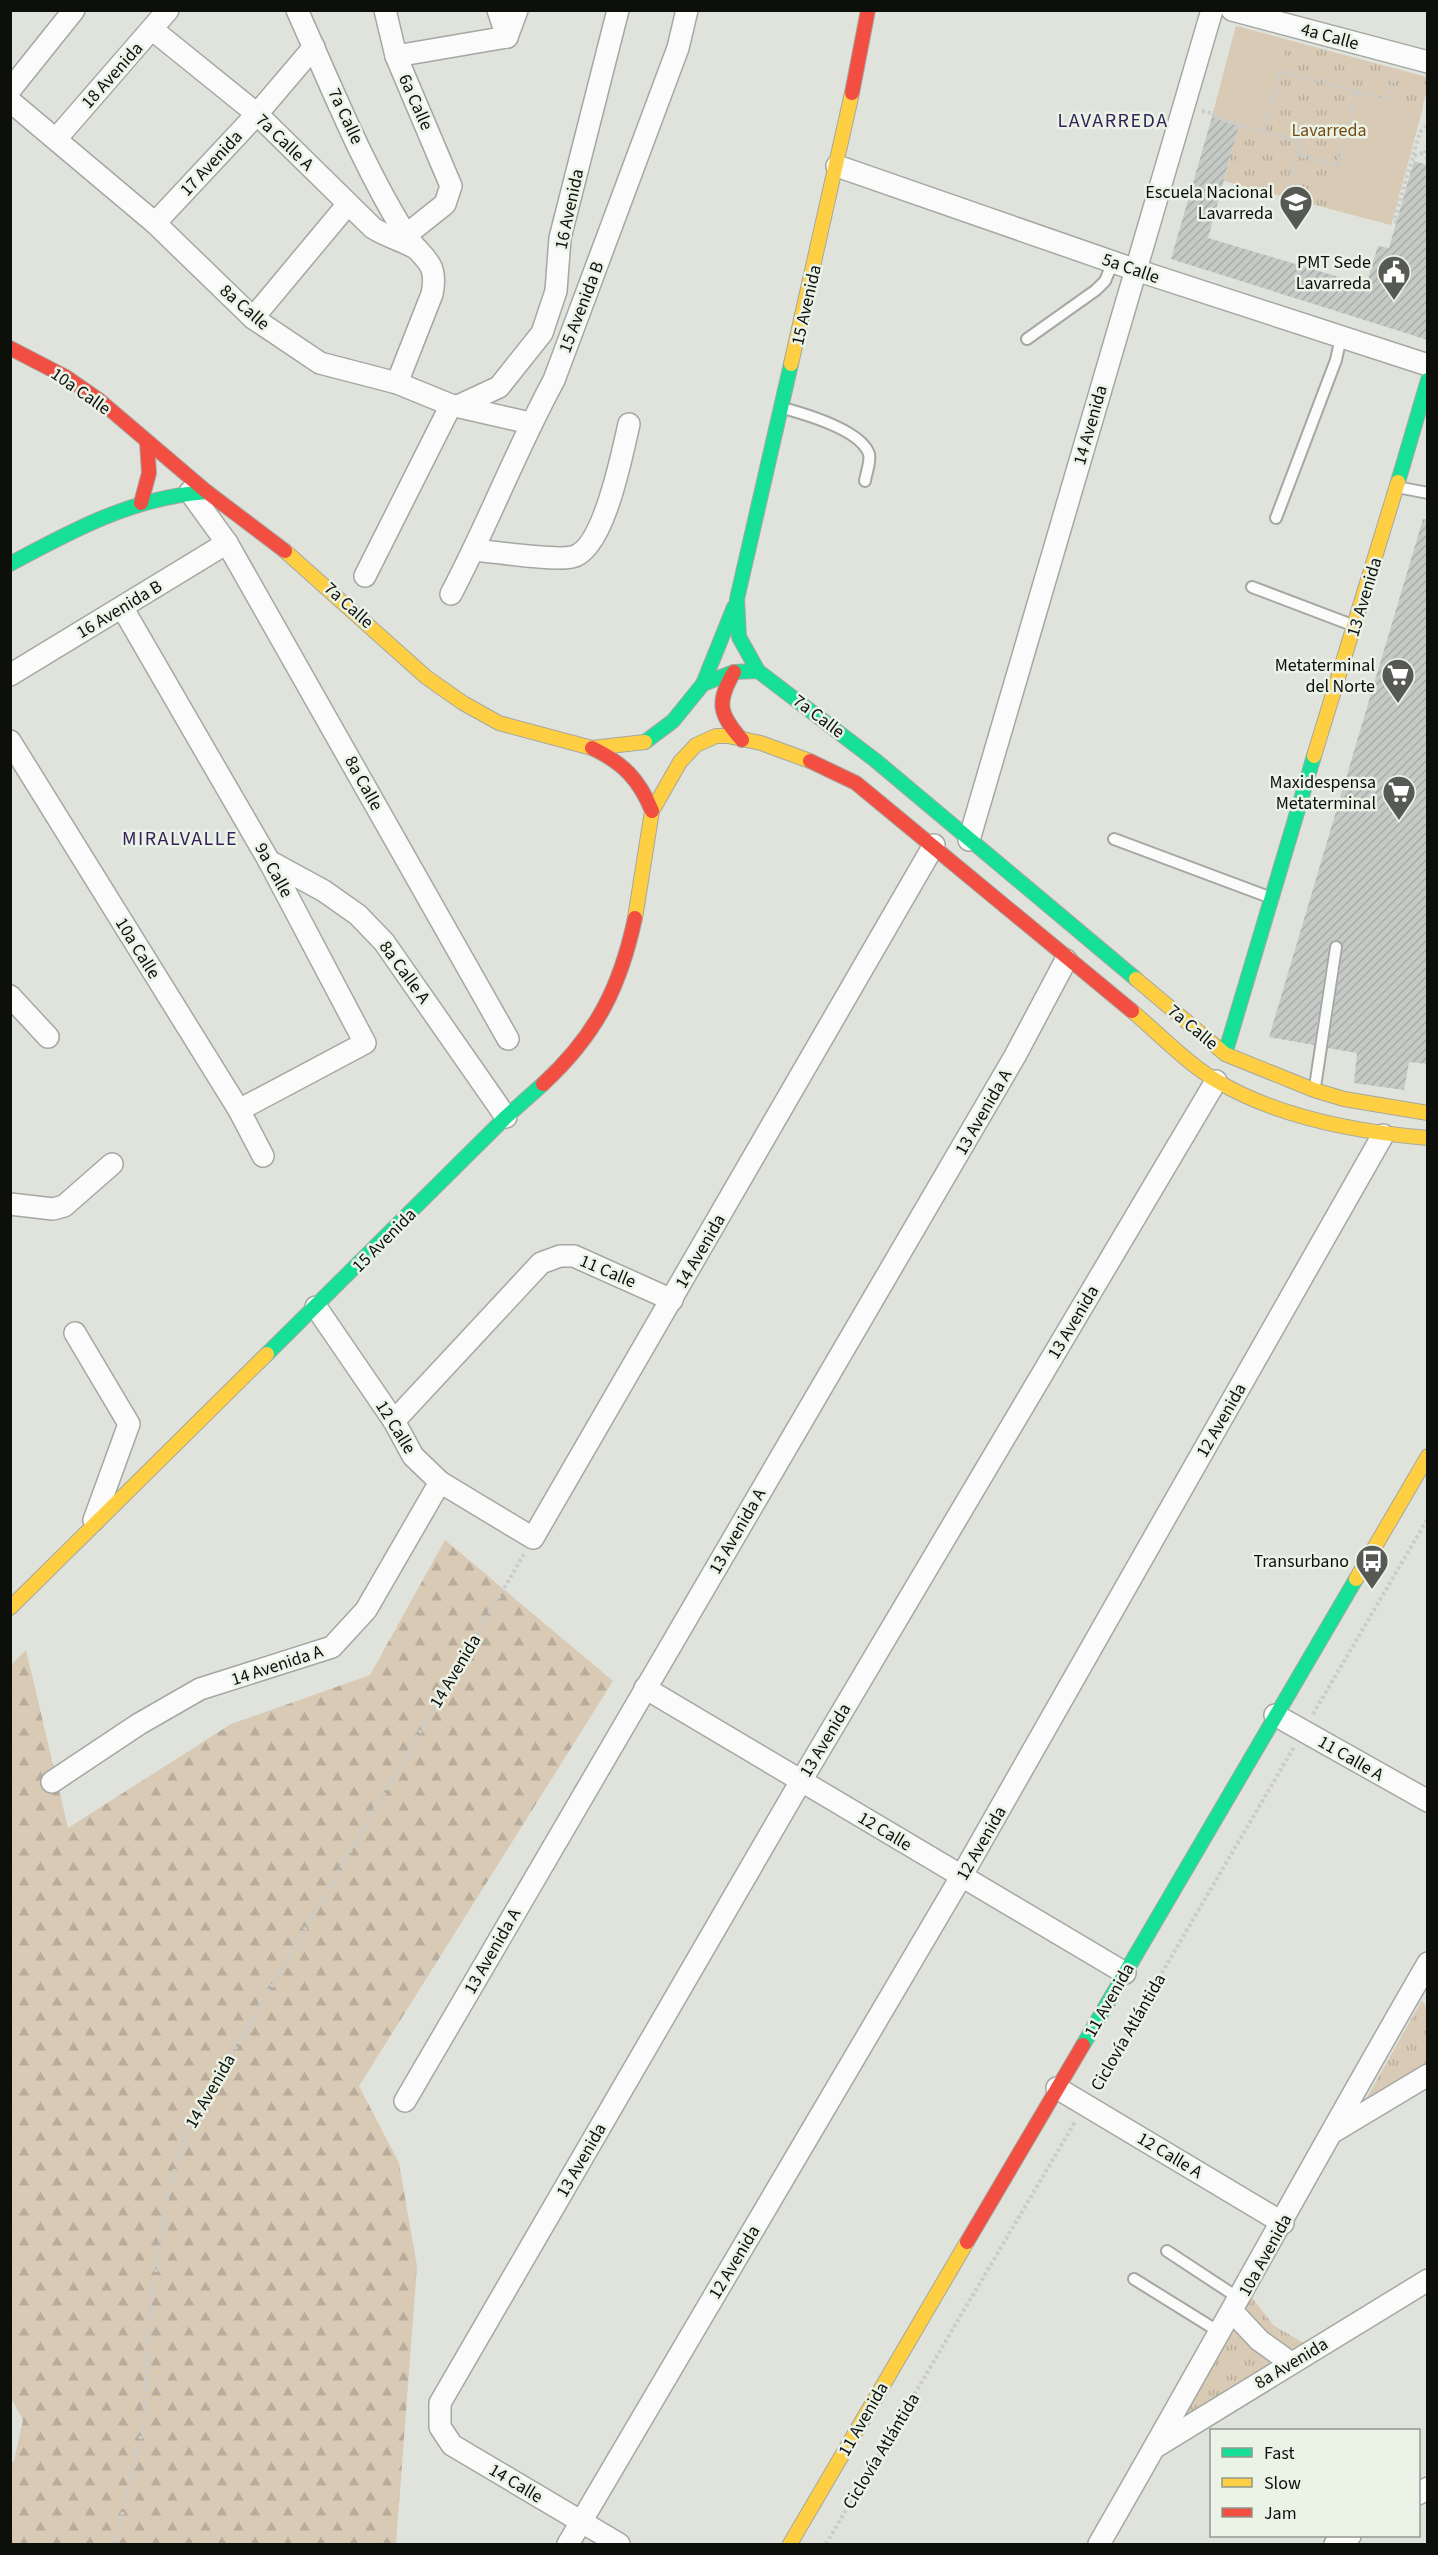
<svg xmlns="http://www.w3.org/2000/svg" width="1438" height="2555" font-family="'Source Sans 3',sans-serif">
<defs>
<pattern id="forest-firs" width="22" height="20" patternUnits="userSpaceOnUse" patternTransform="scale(1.5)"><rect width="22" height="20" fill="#d9cab6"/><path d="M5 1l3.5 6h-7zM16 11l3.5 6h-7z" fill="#b9ac9b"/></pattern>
<pattern id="park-tufts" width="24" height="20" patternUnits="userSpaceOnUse" patternTransform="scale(1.5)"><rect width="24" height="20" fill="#d9cab6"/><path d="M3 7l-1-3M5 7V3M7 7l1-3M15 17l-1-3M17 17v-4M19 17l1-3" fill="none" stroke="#b9ac9b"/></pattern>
<pattern id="building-hatch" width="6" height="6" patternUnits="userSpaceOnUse" patternTransform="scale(1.5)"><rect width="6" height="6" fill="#c6cac6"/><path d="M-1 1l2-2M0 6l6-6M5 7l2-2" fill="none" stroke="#a9aca9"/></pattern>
</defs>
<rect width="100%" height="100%" fill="#dfe3dc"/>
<polygon fill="url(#forest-firs)" points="445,1540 613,1681 359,2086 399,2163 417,2266 396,2544 11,2544 10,2463 14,2461 23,2420 10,2396 11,1665 26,1650 68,1828 231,1724 370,1675"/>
<g fill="url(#park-tufts)">
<polygon points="1236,26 1427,77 1427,90 1391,225 1224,181 1239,125 1212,117"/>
<polygon points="1422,2000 1427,2008 1427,2064 1365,2101"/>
<polygon points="1246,2289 1273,2325 1314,2349 1155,2446"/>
</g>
<g fill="#d9cab6">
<polygon points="1236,26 1288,40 1264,132 1212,117"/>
<polygon points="1356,91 1423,108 1391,225 1327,208"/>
</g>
<g fill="url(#building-hatch)">
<polygon points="1212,117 1239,125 1208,238 1366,285 1378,246 1389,248 1414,161 1428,165 1428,340 1171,259"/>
<polygon points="1423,519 1428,520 1428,1064 1409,1062 1404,1090 1354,1083 1357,1053 1328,1048 1343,948 1338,940 1333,940 1329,946 1314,1045 1269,1037"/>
</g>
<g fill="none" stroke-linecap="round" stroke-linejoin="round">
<defs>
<g id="lane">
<polyline points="1027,339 1096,290 1105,281 1113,262"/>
<path d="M783,408C805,414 861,430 869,454C871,462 866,473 865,481"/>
<polyline points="1397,487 1428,493"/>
<polyline points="1276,518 1336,360 1341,337"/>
<polyline points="1252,587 1352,625"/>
<polyline points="1114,839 1269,897"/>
<polyline points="1315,1087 1336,947"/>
<polyline points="1167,2251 1240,2299"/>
<polyline points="1134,2279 1221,2333"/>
</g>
<g id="street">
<path d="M297,10C330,83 363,167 406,235C422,260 439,260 432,294L397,383"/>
<polyline points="385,10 396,56 451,186 445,204 406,235"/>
<polyline points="498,10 507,37"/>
<polyline points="1232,10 1428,62"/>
<path d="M153,30L257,114L373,228C387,237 402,240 417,249"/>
<polyline points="507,37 517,10"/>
<polyline points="396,56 507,37"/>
<polyline points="10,90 74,10"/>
<polyline points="10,101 155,223 253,318 320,363 397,383 451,405 530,423"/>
<polyline points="56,139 168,10"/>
<polyline points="837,166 1136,270 1428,365"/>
<polyline points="155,223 257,114 314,47"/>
<polyline points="253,318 348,204"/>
<polyline points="458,406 499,387 542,333 556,291 560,238 618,10"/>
<polyline points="190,492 227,543 508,1039"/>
<path d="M474,550C497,552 552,561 572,557C604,550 622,454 629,424"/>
<polyline points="365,576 451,405"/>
<path d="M451,594C488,524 516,450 554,380L678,48L687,10"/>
<polyline points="122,607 269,861 365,1043 239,1110"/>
<polyline points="10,675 227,543"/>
<polyline points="10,741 239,1110 263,1156"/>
<polyline points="969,840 1212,10"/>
<polyline points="269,861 324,891 358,915 384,942 506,1117"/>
<polyline points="10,996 48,1037"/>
<polyline points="10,1204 53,1209 64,1206 112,1164"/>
<polyline points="316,1307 394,1421 413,1456 440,1482 533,1538 934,845"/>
<polyline points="75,1333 129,1424 94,1520"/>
<polyline points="394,1421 541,1263 560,1256 574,1256 672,1300"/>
<polyline points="645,1688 1125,1973"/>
<polyline points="1275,1715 1428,1801"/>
<polyline points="52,1782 139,1724 200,1689 332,1647 366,1610 440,1482"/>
<polyline points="1057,2088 1283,2223"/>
<polyline points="405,2101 1015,1056 1066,960"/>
<polyline points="1333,2132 1428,2075"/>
<polyline points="1233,2312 1259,2340 1291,2363"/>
<polyline points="1157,2446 1428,2280"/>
<polyline points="1418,2494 1428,2488"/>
<polyline points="568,2544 961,1877 1383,1135"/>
<polyline points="619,2544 452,2445 440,2427 440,2403 801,1781 1216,1081"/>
<path d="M1099,2544C1210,2352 1316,2156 1428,1963"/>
<polyline points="1335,2544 1350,2536"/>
</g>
<g id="fast">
<polyline points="1398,482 1428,380"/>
<path d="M10,564C73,530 134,497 207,492"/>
<polyline points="758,671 739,637 737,599 791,364"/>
<polyline points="703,684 734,607"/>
<polyline points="645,742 673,721 703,684 734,672 758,671 875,760 1136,979"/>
<polyline points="1225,1054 1314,756"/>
<polyline points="267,1354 506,1117 543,1084"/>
<polyline points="1083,2045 1356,1579"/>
</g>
<g id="slow">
<polyline points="791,364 852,93"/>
<polyline points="285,551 426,677 463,703 499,723 592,748 645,742"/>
<polyline points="1314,756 1398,482"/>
<polyline points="635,918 652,811 680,762 696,745 716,736 728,736 761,743 810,761"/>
<polyline points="1136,979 1225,1054 1314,1090 1344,1099 1428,1113"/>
<path d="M1132,1011C1158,1033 1189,1065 1217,1081C1279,1118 1357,1132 1428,1138"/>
<polyline points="1356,1579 1428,1456"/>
<polyline points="10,1608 267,1354"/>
<polyline points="790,2544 967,2242"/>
</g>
<g id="jam">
<polyline points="852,93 868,10"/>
<polyline points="10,348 66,377 99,400 207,492 285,551"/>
<polyline points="141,503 149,473 147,442"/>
<path d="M734,672C716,703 719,714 742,740"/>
<path d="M592,748C623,763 639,779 652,811"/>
<polyline points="810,761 856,783 1132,1011"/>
<path d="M543,1084C596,1035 620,988 635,918"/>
<polyline points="967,2242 1083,2045"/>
</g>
</defs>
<use href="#lane" stroke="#a5a8a2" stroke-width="14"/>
<use href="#street" stroke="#a5a8a2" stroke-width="24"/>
<use href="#fast" stroke="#a5a8a2" stroke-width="16"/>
<use href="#slow" stroke="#a5a8a2" stroke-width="16"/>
<use href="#jam" stroke="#a5a8a2" stroke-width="16"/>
<g stroke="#cbccc9" stroke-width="4" stroke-dasharray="3 3" stroke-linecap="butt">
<polyline points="1202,111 1214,114 1213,117 1300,142 1285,197"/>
<polyline points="1264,132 1280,71 1356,91"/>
<polyline points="1428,145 1425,152 1428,161"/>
<polyline points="1297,154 1338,165 1356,91 1387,99 1395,75"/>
<polyline points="1413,155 1420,132 1428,124"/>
<polyline points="1397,222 1394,221 1413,156 1425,152"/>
<polyline points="1313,1714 1428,1518"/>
<polyline points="1095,2087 1294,1747"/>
<polyline points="115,2544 144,2423 150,2312 165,2207 184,2136 524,1554"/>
<polyline points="826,2544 1075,2122"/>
</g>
<use href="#lane" stroke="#fafbfa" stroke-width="10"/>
<use href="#street" stroke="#fafbfa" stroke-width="21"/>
<use href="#fast" stroke="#16e098" stroke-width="14"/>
<use href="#slow" stroke="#ffcf43" stroke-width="14"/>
<use href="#jam" stroke="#f24e42" stroke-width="14"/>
</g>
<defs>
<symbol id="school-pin" viewBox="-11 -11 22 30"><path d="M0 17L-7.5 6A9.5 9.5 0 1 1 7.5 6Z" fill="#565954" stroke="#ebf3e7"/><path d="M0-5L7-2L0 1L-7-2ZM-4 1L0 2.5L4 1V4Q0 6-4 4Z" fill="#fff"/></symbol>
<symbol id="civic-pin" viewBox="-11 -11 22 30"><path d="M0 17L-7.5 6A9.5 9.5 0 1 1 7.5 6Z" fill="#565954" stroke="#ebf3e7"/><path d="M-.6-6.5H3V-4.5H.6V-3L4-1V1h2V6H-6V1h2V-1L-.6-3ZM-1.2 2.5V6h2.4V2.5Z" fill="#fff"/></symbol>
<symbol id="supermarket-pin" viewBox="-11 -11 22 30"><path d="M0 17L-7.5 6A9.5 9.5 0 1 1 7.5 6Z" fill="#565954" stroke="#ebf3e7"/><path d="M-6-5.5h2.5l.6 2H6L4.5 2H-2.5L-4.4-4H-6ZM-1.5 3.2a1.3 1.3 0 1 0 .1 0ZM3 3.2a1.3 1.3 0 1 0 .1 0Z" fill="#fff"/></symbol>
<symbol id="bus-pin" viewBox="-11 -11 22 30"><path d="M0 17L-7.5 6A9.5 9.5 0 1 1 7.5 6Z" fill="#565954" stroke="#ebf3e7"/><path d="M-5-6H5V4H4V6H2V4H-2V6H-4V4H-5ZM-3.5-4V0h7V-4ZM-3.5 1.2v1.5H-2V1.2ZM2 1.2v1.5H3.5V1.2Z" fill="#fff"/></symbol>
</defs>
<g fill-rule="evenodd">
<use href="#school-pin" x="1277" y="183" width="38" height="52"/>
<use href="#civic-pin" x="1375" y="253" width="38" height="52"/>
<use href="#supermarket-pin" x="1379" y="656" width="38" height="52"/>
<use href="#supermarket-pin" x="1380" y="773" width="38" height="52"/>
<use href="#bus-pin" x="1353" y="1542" width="38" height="52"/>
</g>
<g text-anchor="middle" stroke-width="5" stroke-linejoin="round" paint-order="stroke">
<g font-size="18" fill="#0d0f0b" stroke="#ebf3e7">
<text transform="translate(1330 36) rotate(15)" y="6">4a Calle</text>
<text transform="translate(112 75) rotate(-48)" y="6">18 Avenida</text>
<text transform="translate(416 102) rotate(66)" y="6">6a Calle</text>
<text transform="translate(346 116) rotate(65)" y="6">7a Calle</text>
<text transform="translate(285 142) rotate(44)" y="6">7a Calle A</text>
<text transform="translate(211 163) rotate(-47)" y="6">17 Avenida</text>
<text transform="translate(569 209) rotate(-78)" y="6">16 Avenida</text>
<text transform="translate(1131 268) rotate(19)" y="6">5a Calle</text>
<text transform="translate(806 305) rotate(-77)" y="6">15 Avenida</text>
<text transform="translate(245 307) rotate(41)" y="6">8a Calle</text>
<text transform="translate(581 307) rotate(-69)" y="6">15 Avenida B</text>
<text transform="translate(81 391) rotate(35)" y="6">10a Calle</text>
<text transform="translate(1090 425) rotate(-74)" y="6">14 Avenida</text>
<text transform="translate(1364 597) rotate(-73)" y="6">13 Avenida</text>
<text transform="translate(349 605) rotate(42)" y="6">7a Calle</text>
<text transform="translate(119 609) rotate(-31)" y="6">16 Avenida B</text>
<text transform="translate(819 716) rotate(37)" y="6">7a Calle</text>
<text transform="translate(364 783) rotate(61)" y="6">8a Calle</text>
<text transform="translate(274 870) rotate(61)" y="6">9a Calle</text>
<text transform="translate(138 948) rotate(58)" y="6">10a Calle</text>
<text transform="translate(405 972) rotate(54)" y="6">8a Calle A</text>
<text transform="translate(1193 1027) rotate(40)" y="6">7a Calle</text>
<text transform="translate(983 1112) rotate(-60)" y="6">13 Avenida A</text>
<text transform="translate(384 1240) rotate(-45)" y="6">15 Avenida</text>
<text transform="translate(700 1251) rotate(-60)" y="6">14 Avenida</text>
<text transform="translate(608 1271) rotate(23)" y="6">11 Calle</text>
<text transform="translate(1073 1322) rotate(-59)" y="6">13 Avenida</text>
<text transform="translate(1221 1420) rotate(-60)" y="6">12 Avenida</text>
<text transform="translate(396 1427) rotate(58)" y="6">12 Calle</text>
<text transform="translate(737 1531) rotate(-60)" y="6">13 Avenida A</text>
<text transform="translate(277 1665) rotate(-18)" y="6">14 Avenida A</text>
<text transform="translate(455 1671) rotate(-59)" y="6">14 Avenida</text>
<text transform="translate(825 1740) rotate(-59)" y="6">13 Avenida</text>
<text transform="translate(1351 1758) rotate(30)" y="6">11 Calle A</text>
<text transform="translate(885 1831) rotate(31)" y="6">12 Calle</text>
<text transform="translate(981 1843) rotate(-60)" y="6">12 Avenida</text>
<text transform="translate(492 1951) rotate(-60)" y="6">13 Avenida A</text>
<text transform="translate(1109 2000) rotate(-60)" y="6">11 Avenida</text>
<text transform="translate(1128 2032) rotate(-60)" y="6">Ciclovía Atlántida</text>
<text transform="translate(210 2091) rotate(-60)" y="6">14 Avenida</text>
<text transform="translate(1170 2155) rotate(31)" y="6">12 Calle A</text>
<text transform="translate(581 2160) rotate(-60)" y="6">13 Avenida</text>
<text transform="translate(1265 2255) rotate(-61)" y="6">10a Avenida</text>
<text transform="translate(734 2262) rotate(-59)" y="6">12 Avenida</text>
<text transform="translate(1291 2363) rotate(-31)" y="6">8a Avenida</text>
<text transform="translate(863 2419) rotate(-60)" y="6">11 Avenida</text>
<text transform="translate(881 2451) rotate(-59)" y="6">Ciclovía Atlántida</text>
<text transform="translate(516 2483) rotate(31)" y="6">14 Calle</text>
</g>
<g font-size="18" fill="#754b13" stroke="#ebf3e7">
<text x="1329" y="136">Lavarreda</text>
</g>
<g font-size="18" fill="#0d0f0b" stroke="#ebf3e7" text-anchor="end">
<text x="1273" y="198">Escuela Nacional<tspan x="1273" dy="21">Lavarreda</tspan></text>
<text x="1371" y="268">PMT Sede<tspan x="1371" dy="21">Lavarreda</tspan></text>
<text x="1375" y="671">Metaterminal<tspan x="1375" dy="21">del Norte</tspan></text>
<text x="1376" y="788">Maxidespensa<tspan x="1376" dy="21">Metaterminal</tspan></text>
<text x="1349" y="1567">Transurbano</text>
</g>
<g font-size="20" letter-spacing="1.5" fill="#36205a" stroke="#ebf3e7">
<text x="1113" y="127">LAVARREDA</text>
<text x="180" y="845">MIRALVALLE</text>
</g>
</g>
<rect width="1438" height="2555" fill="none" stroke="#0d0f0b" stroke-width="24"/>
<rect x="1210" y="2429" width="210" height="108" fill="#ebf3e7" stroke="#92988f" stroke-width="1.5"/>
<rect x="1222" y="2448" width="30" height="9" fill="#16e098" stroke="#92988f" stroke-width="1.5"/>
<text x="1264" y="2459" font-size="18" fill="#0d0f0b">Fast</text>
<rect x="1222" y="2478" width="30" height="9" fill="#ffcf43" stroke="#92988f" stroke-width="1.5"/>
<text x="1264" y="2489" font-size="18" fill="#0d0f0b">Slow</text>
<rect x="1222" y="2508" width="30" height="9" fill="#f24e42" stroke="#92988f" stroke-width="1.5"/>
<text x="1264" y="2519" font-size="18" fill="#0d0f0b">Jam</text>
</svg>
